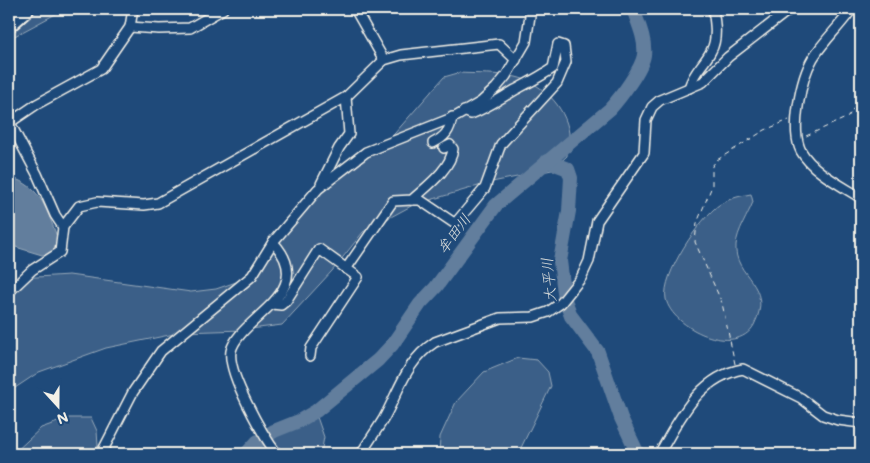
<svg xmlns="http://www.w3.org/2000/svg" width="870" height="463" font-family="Mali,'Klee One',sans-serif">
<rect width="100%" height="100%" fill="#1f4a7a"/>
<filter id="ink" filterUnits="userSpaceOnUse"><feTurbulence type="fractalNoise" baseFrequency=".02" numOctaves="2"/><feDisplacementMap in="SourceGraphic" scale="10" xChannelSelector="R" yChannelSelector="G"/><feConvolveMatrix kernelMatrix="1 2 1 2 8 2 1 2 1" color-interpolation-filters="sRGB"/></filter>
<g filter="url(#ink)">
<g fill="#3a5f88" stroke="#97a8b8">
<polygon points="9,9 65,9 9,39"/>
<path d="M458,73C476,74 497,73 516,77C542,83 565,106 569,133C569,140 567,149 567,156L552,170L492,182L413,205L363,232L332,271L282,325L243,330L184,332L106,348L39,372L9,392V286L21,278L69,275L191,292L216,289L242,280L262,265L308,195L388,141L444,77Z"/>
<path d="M751,194L753,202C748,215 737,231 736,245C733,277 775,284 754,325C736,358 672,328 666,299C661,275 700,218 719,205C730,198 740,196 751,194Z"/>
<polygon points="518,358 537,360 548,372 551,386 518,454 439,454 440,437 456,402 484,372"/>
<polygon points="307,417 317,417 324,437 321,454 247,454 266,433"/>
<polygon points="69,418 91,418 97,431 98,446 89,454 13,454 41,428"/>
</g>
<path fill="#627e9d" stroke="#9cacbb" d="M9,177C43,186 47,212 59,242V249L51,255H42L9,245Z"/>
<g fill="none" stroke-linecap="round" stroke-linejoin="round">
<g stroke="#627e9d" stroke-width="14">
<polyline points="547,161 568,169 571,178 569,211 560,261 565,300 571,316 598,352 621,418 638,454"/>
<path d="M246,454L257,442L274,431L299,421L316,411L378,360L392,345L420,304L436,287L496,205L610,109C620,98 642,69 644,55C646,40 638,23 633,9"/>
</g>
<defs>
<g id="minor">
<polyline points="355,9 384,60"/>
<path d="M849,9V13C838,28 823,42 813,58C801,78 790,130 801,151C813,172 841,185 861,198"/>
<polyline points="130,27 159,29 190,28 223,9"/>
<path d="M689,88C693,72 704,65 711,51C718,39 715,22 713,9"/>
<polyline points="9,121 37,174 55,215 63,227"/>
<polyline points="9,123 37,104 101,69 130,27 133,9"/>
<path d="M433,143C445,137 450,131 452,117"/>
<polyline points="321,184 339,148 349,134 346,97"/>
<path d="M412,200H420L454,223L458,220L485,188L501,144L557,83L566,62L564,46L558,44L553,68C540,77 528,83 515,90C501,98 486,108 471,114L464,111"/>
<path d="M273,242C320,293 239,317 231,351C227,373 263,436 277,454"/>
<path d="M346,269L393,201L412,200C426,187 451,169 453,149L450,145L444,148"/>
<polyline points="9,292 32,270 60,252 63,227 79,206 97,202 144,205 158,203 346,97 384,60 401,55 499,44 516,60"/>
<polyline points="272,304 281,305 286,301 319,249 358,277 311,348 310,356"/>
<polyline points="101,454 133,392 161,351 252,276 273,242 318,189 366,152 457,116 481,102 496,88 506,76 526,42 531,9"/>
<path d="M361,454C368,442 377,430 384,418C400,389 406,361 435,342L500,318L533,317L548,312L561,303L581,278L589,261L597,221L644,153L646,120L652,107L660,100L703,82L728,57L790,9"/>
<path d="M659,454C680,419 698,377 743,369L801,398L823,415L838,420L861,423"/>
</g>
<polyline id="trunk" points="9,24 26,9"/>
</defs>
<use href="#minor" stroke="#f4f1e8" stroke-width="12"/>
<use href="#trunk" stroke="#f4f1e8" stroke-width="19"/>
<g stroke="#f4f1e8" stroke-width="1" stroke-dasharray="5 4" stroke-linecap="butt">
<polyline points="806,136 848,117 853,109 861,105"/>
<polyline points="735,364 722,303 695,242 697,223 712,186 712,166 717,160 765,130 789,120"/>
</g>
<use href="#minor" stroke="#1f4a7a" stroke-width="9"/>
<use href="#trunk" stroke="#1f4a7a" stroke-width="15"/>
</g>
</g>
<g text-anchor="middle" stroke-width="4" stroke-linejoin="round" paint-order="stroke">
<g font-size="15" font-style="italic" fill="#dee0dd" stroke="#1f4a7a">
<text transform="translate(454 234) rotate(-53)" y="5">牟田川</text>
<text transform="translate(549 280) rotate(-95)" y="5">大平川</text>
</g>
</g>
<rect width="870" height="463" fill="none" stroke="#1f4a7a" stroke-width="30"/>
<rect x="15" y="15" width="840" height="433" fill="none" stroke="#f4f1e8" stroke-width="2" filter="url(#ink)"/>
<g transform="translate(58 406) rotate(159)" stroke="#1f4a7a" stroke-width="4" paint-order="stroke">
<path d="M0-4L9 19L0 12L-9 19Z" fill="#f4f1e8"/>
<text y="-8" font-size="14" font-weight="bold" text-anchor="middle" fill="#f4f1e8">N</text>
</g>
</svg>
